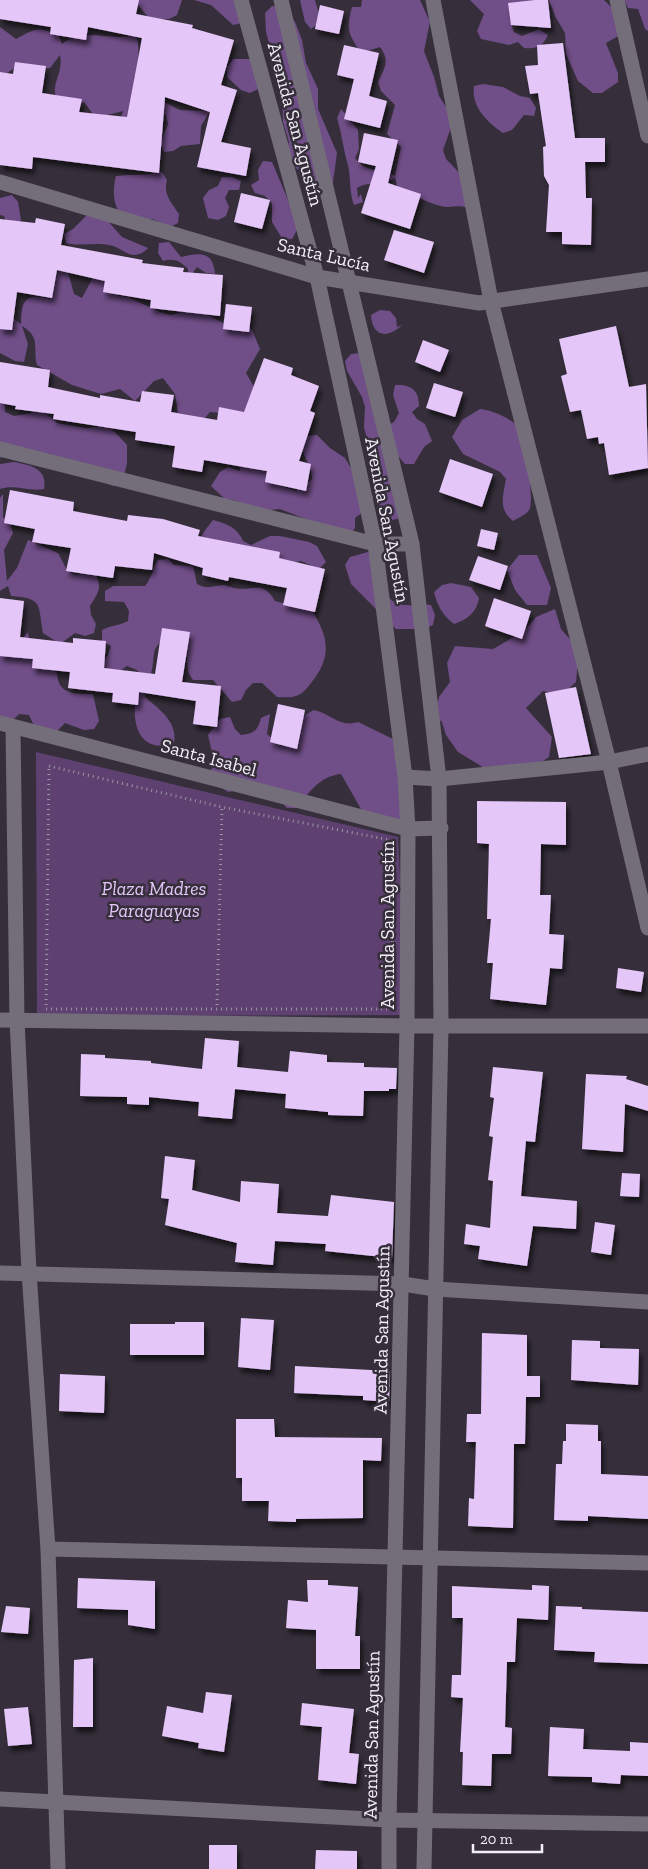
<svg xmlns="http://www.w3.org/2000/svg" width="648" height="1869" font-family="'Zilla Slab',serif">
<defs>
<filter id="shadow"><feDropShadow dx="3" dy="5.5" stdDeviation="2.5" flood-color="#0009"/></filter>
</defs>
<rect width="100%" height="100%" fill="#362f3b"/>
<polygon fill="#5e4171" points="36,752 398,837 407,1015 37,1016"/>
<g fill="#704e87">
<polygon points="124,0 182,0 177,15 169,19 150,19 137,4"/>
<polygon points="194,0 248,0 242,23 233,25 211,5"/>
<polygon points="300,0 315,0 319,14 319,23 311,29 305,22"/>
<path d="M362,0H420L430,22L424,51L434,77L439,96L450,113L453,122L443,150L446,159L474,188L467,208C457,204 451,209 441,206C427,203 417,195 403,194L397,186L395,177C386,187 369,180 357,188L358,198L361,194L363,202L354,205C349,192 351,178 348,165C343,149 342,134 337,118L341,109L358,130L359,149L355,158C365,173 381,168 395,176L401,147L387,134L395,105L381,91L378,82C385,68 390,60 380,47L361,53C348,33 346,30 352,7H361Z"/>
<path d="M470,0H539L511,23L514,32L522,36L539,29L548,35C542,47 537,49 524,48L518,42L509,45L481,39L477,31L484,14Z"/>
<polygon points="549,0 604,0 612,8 622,34 606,43 618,73 618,82 602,93 593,93 578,81 566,54 565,33 555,16"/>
<polygon points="624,0 648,0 648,31 645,29 638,9 628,8"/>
<polygon points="272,6 281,7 295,22 302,40 306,63 318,89 318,109 337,153 332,189 325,196 317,191 306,174 297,169 287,152 289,142 283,122 282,92 266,32 265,13"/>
<path d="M0,27L16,39C36,28 38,26 59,36L62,44C86,26 109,42 135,35L138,41L139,70L134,78L145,92L180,110L210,111L201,126L200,144L181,146L173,151L164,152L160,143L168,124L166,115L158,112L128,125L120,121L123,111L96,118L84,102L66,108C42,90 65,77 60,55L50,68L41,69L22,63L7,73L0,75Z"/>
<polygon points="233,59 251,59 258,89 250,93 241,90 227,77 227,67"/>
<path d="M483,84L503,87L520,96L530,98L536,108L534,116L524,115L512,130L503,133C487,122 471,107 474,86Z"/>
<polygon points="263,161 272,162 297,221 297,230 292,239 283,240 272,222 272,203 265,196 255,193 251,185 259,180 258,170"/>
<path d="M162,172L167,180C163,194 171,202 179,214L178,223L170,227L152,219L134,225C114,216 111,195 116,176C132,174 146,176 162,172Z"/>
<polygon points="222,177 232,177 241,181 239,190 229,190 225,198 229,207 226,216 218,220 208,218 203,198 209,190 218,186"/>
<polygon points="12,195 18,202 21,220 16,228 7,225 4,216 0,215 0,198"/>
<path d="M87,215L106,219L122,237L148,248C144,252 141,254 135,255C127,255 120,248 113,246C97,241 82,247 66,243L64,234L73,229Z"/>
<path d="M169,242L181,257C199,253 213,250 215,274L206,273L197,267L188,279V269C180,261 174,258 163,261L158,253L159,243Z"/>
<path d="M67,268L74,294L82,298L92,279L101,275L108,281L111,290L118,296L128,297L162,313L171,315L191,310L200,311L225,324H244L252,330L260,349L246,373L260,397C249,418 231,414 210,412L204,419L178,413L175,394L163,378L154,381L135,401L120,389L101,394L72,385L37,365C32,348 42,338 22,326L28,344L24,362L15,361L0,353V317L14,319L21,324C21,301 25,292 50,299L58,271Z"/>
<path d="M380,310L390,311L396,318L397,327L402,325C388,339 372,337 371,315Z"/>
<path d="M360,353L386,426L394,422L399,413L393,395L395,385C411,384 419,390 419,406L412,412L417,419L425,424L432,441L424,447L414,464H405L398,456L401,518L392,520L382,515L379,506L375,477L376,467L364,428L365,407L362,397L347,371L345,361L351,354Z"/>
<polygon points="0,398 5,403 5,412 14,416 43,411 57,423 86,428 106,426 115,432 127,445 127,463 123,481 114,486 15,449 0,458"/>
<path d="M480,409C497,411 509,419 523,429C525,442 535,502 529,510C527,514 518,518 513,521C498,509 503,496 506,479L500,472L463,454L452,437L462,420Z"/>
<path d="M317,435L330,448L345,458L355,475L369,489L373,497L370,507L355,518V528L349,536L280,509L261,511L234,500L225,499L211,486L220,472L228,467L240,471V468L248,462L268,463L265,472L277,485L296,491L312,479C312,465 302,456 300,441L308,436Z"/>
<path d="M14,462C31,465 48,469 44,489C30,492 14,484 0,489V464Z"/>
<path d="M3,494V517L10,523L13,533L4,550L7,581L17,568L28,540L58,553L67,570L75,575L85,572L95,574C103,588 98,593 90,606L91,615L96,624L94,633L85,636L75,633L60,644L43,633C38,604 43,598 11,596L8,586L0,591V498Z"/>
<path d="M213,520C227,524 237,527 243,541L251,545L270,536H280L309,542L317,546L326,562L319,569L301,561L292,563L202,564L193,566L197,584C208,590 212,586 223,585C227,585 230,587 234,588C254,592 262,579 275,601L312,611C329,637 332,657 311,683C307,688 303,694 296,696C291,698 283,697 277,697L262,683H253L246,690L241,700L232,702L213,680H193C178,661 199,642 175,632C146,649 158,651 150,678C147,685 145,688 145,697C159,709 178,722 174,743C147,753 133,734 135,707C135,697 142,688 143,677L137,670L127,666L113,676L104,673L102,663L108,655L111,646L102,641V630C111,625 119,626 128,621L129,611L124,602L105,601V591L113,586H145C152,578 152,569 158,560L168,559L174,565L193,566C192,547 201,535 213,520Z"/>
<path d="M368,552C384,564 378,599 399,604C409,607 420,603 431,605L435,615L433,625L424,629H396L351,584L345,565L350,557Z"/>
<polygon points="519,555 537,555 551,588 547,605 527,605 515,590 507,570"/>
<path d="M451,583L471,587L479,598C477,612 467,620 454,624C443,616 437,605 434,592L442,585Z"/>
<polygon points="555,609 561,629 573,643 578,662 576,682 562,695 543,691 526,708 552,737 549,757 532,768 491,772 458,752 446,735 442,722 435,716 439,697 450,682 447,663 455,646 493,649 524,631 536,617"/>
<path d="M28,632L32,659L57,673C58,695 75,694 93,694L99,721L94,729L84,730L65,723L52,736L37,732L29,715L19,714L6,727L0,721V653L14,657L22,639Z"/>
<path d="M314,710C332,714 339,728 358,722L393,739L408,814L397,827L361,809L341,774C320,776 309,792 297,808H287L265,786L228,792L212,782L209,772L215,765L208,735L220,719L230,717L235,729L241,735C254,734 258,730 261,718L270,714L267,734L281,746H290C296,730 298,717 314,710Z"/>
</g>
<g fill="#e4c6f9" filter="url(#shadow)">
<polygon points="0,0 139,0 136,14 193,25 192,28 234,40 221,85 237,90 221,142 251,148 246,176 197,167 210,112 165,97 159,173 33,157 32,169 0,165 0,72 13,74 15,62 46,66 42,93 82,99 79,112 127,117 142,38 88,27 86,40 50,34 51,27 0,19"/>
<polygon points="535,0 548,0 551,28 511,25 508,3"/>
<polygon points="320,5 344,11 339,34 315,29"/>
<polygon points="563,43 575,138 605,138 605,162 585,162 586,198 592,198 591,245 562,244 562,232 546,232 549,185 544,176 543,147 546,146 538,93 530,94 525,66 538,65 537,45"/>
<polygon points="344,45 379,53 369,96 387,101 380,128 344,119 354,79 337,75"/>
<polygon points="364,133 398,140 388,183 421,194 410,229 361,213 376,166 358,162"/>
<polygon points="241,193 270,200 262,229 234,222"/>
<polygon points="36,218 65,224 61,245 143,260 142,263 184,268 183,272 223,275 220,316 150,308 151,300 103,292 105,281 57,270 52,298 17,292 12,330 0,329 0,219 35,223"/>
<polygon points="394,230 434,242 424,273 384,260"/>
<polygon points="226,304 252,307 249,332 223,329"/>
<polygon points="616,326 629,387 646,384 648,468 609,475 604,443 599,444 598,437 587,439 581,410 570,412 561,376 567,374 559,339"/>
<polygon points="423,340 449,350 440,372 415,362"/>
<polygon points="264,358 293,368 291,375 319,386 310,411 315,413 299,461 311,464 306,491 265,482 267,471 204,460 202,472 172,467 175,446 135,440 136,432 53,419 54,414 15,409 16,406 0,403 0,362 50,370 48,387 100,398 100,395 140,402 142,391 174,395 171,412 217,420 219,407 244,412"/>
<polygon points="434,383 463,392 455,417 426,408"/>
<polygon points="450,459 493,474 482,507 439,492"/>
<polygon points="10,490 74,502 73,511 127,521 128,515 163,519 200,530 198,536 280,552 279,558 325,569 315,612 283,605 287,588 229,577 228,581 202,575 203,568 154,553 152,570 115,566 113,578 66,571 71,548 32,542 35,529 4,523"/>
<polygon points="481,529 498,533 494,550 477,546"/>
<polygon points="478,556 508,566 500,590 469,580"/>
<polygon points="0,598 24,601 20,637 73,643 73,638 106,641 104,668 155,674 162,628 190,632 182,682 221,686 217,727 193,724 196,701 139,692 138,705 112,702 113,693 68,688 70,672 32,668 33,659 0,656"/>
<polygon points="494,598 531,611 522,639 485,626"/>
<polygon points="576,687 591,754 559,758 545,693"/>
<polygon points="278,704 305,710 297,749 270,742"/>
<polygon points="477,801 566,802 566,845 541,844 540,895 551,895 549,934 564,935 562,969 550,968 546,1005 490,999 493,963 487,963 491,919 487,919 489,844 477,843"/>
<polygon points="618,968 644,972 641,992 616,988"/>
<polygon points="205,1038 239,1041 237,1067 288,1072 290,1051 327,1055 327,1062 364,1063 364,1067 397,1068 396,1089 389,1089 389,1091 364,1091 363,1116 328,1115 328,1112 285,1108 286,1094 235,1089 232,1119 198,1116 199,1102 149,1097 149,1105 127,1104 127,1097 80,1096 81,1054 105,1055 105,1058 151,1061 151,1063 202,1069"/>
<polygon points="493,1067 543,1072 535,1142 526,1141 521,1196 577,1201 576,1229 533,1226 527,1266 478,1259 480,1246 464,1244 466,1224 490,1228 493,1181 488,1180 493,1137 489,1136 494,1098 490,1097"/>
<polygon points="586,1074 627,1076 626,1079 648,1086 648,1111 625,1104 623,1152 582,1149"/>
<polygon points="165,1156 195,1160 192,1190 240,1202 241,1181 279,1184 277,1213 328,1216 331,1195 394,1202 392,1258 325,1251 326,1244 275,1241 273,1265 235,1262 237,1243 165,1225 169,1199 161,1198"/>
<polygon points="622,1173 640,1174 639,1197 620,1196"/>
<polygon points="595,1222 615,1225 611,1255 591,1252"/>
<polygon points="241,1318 274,1320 270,1370 238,1367"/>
<polygon points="175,1322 204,1322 204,1355 130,1355 130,1324 175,1324"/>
<polygon points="482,1333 527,1335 527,1376 540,1376 540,1397 526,1397 525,1444 514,1444 513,1528 468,1526 469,1498 474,1499 476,1442 466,1442 467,1414 481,1414"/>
<polygon points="572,1340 600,1341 600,1348 639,1349 638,1385 571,1380"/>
<polygon points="295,1366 390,1371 389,1402 363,1400 363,1396 294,1393"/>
<polygon points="60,1374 105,1376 104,1413 59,1411"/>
<polygon points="236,1419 274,1419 275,1437 382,1438 381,1461 363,1460 363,1518 296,1519 296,1522 268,1521 269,1501 242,1501 242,1478 236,1478"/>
<polygon points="566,1424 598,1425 598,1441 601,1441 601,1474 648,1476 648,1519 588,1516 588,1521 554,1520 556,1464 562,1464 563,1441 566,1441"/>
<polygon points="78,1578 155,1581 155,1629 128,1625 128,1610 77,1608"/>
<polygon points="307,1580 328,1580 328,1585 358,1587 355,1636 360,1636 360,1669 316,1669 316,1630 286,1628 288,1600 308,1602"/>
<polygon points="532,1585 549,1586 548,1620 517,1618 515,1662 507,1662 505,1727 512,1728 511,1754 492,1754 491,1786 462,1785 463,1752 460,1752 463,1698 451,1697 452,1675 461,1675 463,1618 452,1618 452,1586 532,1590"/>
<polygon points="6,1606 30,1608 28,1634 1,1632"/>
<polygon points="556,1606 582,1607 582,1609 648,1612 648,1664 594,1662 595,1652 554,1650"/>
<polygon points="93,1658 93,1727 73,1727 74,1660"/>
<polygon points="206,1692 232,1695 224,1752 198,1748 199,1743 162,1736 167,1706 203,1713"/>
<polygon points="302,1703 354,1709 349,1753 359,1754 356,1784 318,1780 322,1727 300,1725"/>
<polygon points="28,1707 32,1744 8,1746 4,1709"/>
<polygon points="550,1727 584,1729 583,1749 630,1751 630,1742 648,1743 648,1776 621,1775 620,1784 592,1782 592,1777 548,1776"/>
<rect x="209" y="1845" width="28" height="24"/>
<polygon points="316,1850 357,1851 357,1869 315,1869"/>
</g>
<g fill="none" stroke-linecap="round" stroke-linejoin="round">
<g stroke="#9b969f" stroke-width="3" stroke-dasharray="1 4" stroke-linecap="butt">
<polygon points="49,766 222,807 390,840 394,1009 46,1009"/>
<polyline points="217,1005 222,807"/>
</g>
<g stroke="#746d7a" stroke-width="15">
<polyline points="241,0 317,277 375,544 405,777 408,829 407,1026 389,1820 389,1869"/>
<polyline points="281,0 412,544 439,779 441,1026 424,1869"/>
<polyline points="433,0 491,301 609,762 648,928"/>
<polyline points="617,0 648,136"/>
<polyline points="0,182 317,277 479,303 648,279"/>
<polyline points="0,449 375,544 412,544"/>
<polyline points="0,723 408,829 441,828"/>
<polyline points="13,727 17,1020 29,1272 48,1549 58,1869"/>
<polyline points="405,777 439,779 609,762 648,754"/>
<polyline points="0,1020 407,1026 648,1026"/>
<polyline points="0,1273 403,1284 435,1289 648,1302"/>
<polyline points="48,1549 648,1563"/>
<polyline points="0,1799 389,1820 648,1824"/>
</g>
</g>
<g text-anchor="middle" stroke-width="5" stroke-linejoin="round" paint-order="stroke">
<g font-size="19" fill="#f3eff6" stroke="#362f3b">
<text transform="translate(296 124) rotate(75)" y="7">Avenida San Agustín</text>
<text transform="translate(324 254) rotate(13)" y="7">Santa Lucía</text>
<text transform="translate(388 520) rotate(79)" y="7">Avenida San Agustín</text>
<text transform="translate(209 757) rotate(15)" y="7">Santa Isabel</text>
<text transform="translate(387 925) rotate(-90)" y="7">Avenida San Agustín</text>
<text transform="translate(381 1330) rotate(-89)" y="7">Avenida San Agustín</text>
<text transform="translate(371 1735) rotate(-89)" y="7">Avenida San Agustín</text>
</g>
<g font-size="19" font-style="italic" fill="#e3c6f9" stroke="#362f3b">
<text x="154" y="895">Plaza Madres<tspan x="154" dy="22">Paraguayas</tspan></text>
</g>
</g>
<path d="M473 1844v8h69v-8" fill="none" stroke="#f3eff6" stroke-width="2.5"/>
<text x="480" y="1844" font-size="15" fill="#f3eff6" stroke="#362f3b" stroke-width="4" paint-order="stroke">20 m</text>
</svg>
